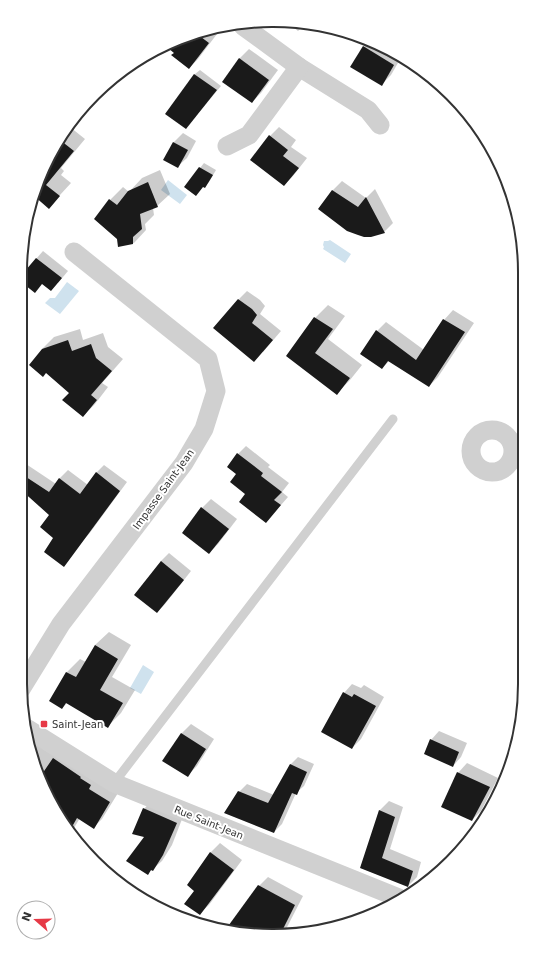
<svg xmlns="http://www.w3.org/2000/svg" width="545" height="956" font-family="'DejaVu Sans',sans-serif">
<rect width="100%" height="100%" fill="#fff"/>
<g fill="#cfe2ee">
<polygon points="168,180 187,195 180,204 161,190"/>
<polygon points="330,240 351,254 345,263 323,249 324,247 323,245 324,241 328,241"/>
<polygon points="67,282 79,291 60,314 45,303 50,298 55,298"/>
<polygon points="143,665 154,672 141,694 130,688"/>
</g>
<g fill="#0003">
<polygon points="306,22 307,23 298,31 288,23"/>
<polygon points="210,28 217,34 198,59 189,68 176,52 169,47 207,29"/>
<polygon points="367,43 399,54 402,56 391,75 381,85 364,47"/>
<polygon points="249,49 278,70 261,93 252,102 224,82 240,58"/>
<polygon points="200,70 221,86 190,123 167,113 195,74"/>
<polygon points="70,127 85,139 61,168 64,171 61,175 71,183 49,207 33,194 33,192 54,146"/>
<polygon points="279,127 296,140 291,147 307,158 293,176 284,185 270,136"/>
<polygon points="183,133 196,141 187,158 177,167 164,159 174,142"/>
<polygon points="204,163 216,170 209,182 205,187 200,168"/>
<polygon points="160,170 170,194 157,206 153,208 154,215 145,224 146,230 134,243 119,246 110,200 123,187 129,192 142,178"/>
<polygon points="342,181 366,198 375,189 393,223 384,232 319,209 333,190"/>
<polygon points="43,251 68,271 58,283 36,259"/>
<polygon points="247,291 260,300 265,306 260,314 281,331 263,352 239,299"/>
<polygon points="328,305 345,316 328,339 362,365 350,380 337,393 287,356 315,318"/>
<polygon points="453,310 474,323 438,377 429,386 389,361 382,368 377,331 386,322 424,350 444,320"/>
<polygon points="80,329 83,340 103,333 108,347 123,359 102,383 108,387 95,404 83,416 70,392 42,349 54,337"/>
<polygon points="246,446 270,465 268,467 289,483 282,492 288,497 274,513 247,494 237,474 228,467 238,454"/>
<polygon points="20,460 56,484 60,478 68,470 88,485 96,473 104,465 127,482 89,534 81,542 20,488"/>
<polygon points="211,499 237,519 218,544 209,553 202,508"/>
<polygon points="169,553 191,571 165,604 157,612 135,595 161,561"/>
<polygon points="20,568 24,571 20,576"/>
<polygon points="109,632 131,645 112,677 135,690 121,713 108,726 67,703 62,708 51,701 67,672 80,659 86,662 95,645"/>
<polygon points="352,684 361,688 364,685 384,697 361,739 352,748 344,693"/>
<polygon points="191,724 214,739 197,766 188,775 164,761 182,733"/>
<polygon points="439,731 467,743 461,757 453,766 431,740"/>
<polygon points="29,737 118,793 102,819 94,827 80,818 74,828 70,833 33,764"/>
<polygon points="298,757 314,764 304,786 296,793 282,824 274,832 239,792 247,784 274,795 290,765"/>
<polygon points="467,763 498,778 481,811 472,820 458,773"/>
<polygon points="152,800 184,814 172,845 162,861 147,874 144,809"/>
<polygon points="389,801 403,807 390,849 421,862 417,877 408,886 361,868 380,810"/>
<polygon points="220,843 242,860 209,905 199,914 195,890 188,885 211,852"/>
<polygon points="268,877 303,896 283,935 244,931 232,923 259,886"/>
</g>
<g fill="#1a1a1a">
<polygon points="197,34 209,43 189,69 171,55 174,53 168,48"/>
<polygon points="363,46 394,65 382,86 350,67"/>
<polygon points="239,58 269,80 252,103 222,82"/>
<polygon points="194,74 217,90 186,129 165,114"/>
<polygon points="269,135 288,150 283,156 299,168 284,186 250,160"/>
<polygon points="60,140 74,151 46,185 60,196 49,209 33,195 33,192 54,146"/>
<polygon points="173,142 188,150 178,168 163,160"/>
<polygon points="199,167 213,175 205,188 203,187 196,196 184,187"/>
<polygon points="148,182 158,207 140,214 142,229 133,237 133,244 118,247 117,239 94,219 109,199 117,205 128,191"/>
<polygon points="332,190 358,207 366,197 385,233 371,237 364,237 358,235 347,231 318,209"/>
<polygon points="36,258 62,278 51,291 42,284 35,293 20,281 20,277"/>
<polygon points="238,299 252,309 257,315 252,323 273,340 254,362 213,328"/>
<polygon points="314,317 333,329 315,353 350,378 337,395 286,356"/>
<polygon points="443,319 465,332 429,387 388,361 382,369 360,354 376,330 416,360"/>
<polygon points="68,340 72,351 91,344 96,358 112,371 91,395 97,400 83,417 62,400 69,393 46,373 43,377 29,365 42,349"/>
<polygon points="237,453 263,473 261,476 282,492 274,500 281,505 266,523 239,502 245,494 230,482 236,474 227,467"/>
<polygon points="96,472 120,491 64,567 44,552 53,538 40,527 49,515 20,489 20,473 49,492 59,478 80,494"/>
<polygon points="201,507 229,529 209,554 182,533"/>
<polygon points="161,561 184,580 157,613 134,595"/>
<polygon points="95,645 118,659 100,690 123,703 108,728 66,703 62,709 49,701 66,672 76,677"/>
<polygon points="343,692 352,697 354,694 376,706 352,749 321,732"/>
<polygon points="181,733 206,749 188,777 162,761"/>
<polygon points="430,739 459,752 453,767 424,754"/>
<polygon points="53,758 81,777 80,778 91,785 89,789 110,802 94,829 77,818 69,832 40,777"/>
<polygon points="290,764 307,772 297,795 292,793 274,833 224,813 238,791 268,803"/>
<polygon points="457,772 490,787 472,821 441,807"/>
<polygon points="143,808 177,823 163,855 153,871 151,870 148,875 126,861 144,837 132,834"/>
<polygon points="379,810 395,817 382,858 413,871 408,887 360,868"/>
<polygon points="210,852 234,870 200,915 184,904 194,891 187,885"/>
<polygon points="258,885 295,905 280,935 226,929"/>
</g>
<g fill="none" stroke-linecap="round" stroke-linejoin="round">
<polyline stroke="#d0d0d0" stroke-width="9" points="114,783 393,419"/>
<g stroke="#d0d0d0" stroke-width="19">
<polyline points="243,26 299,67 368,110 380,125"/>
<polyline points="227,146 249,135 299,67"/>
<circle cx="492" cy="451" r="21"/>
<polyline points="21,689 61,624 184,463 204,429 216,391 208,359 74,252"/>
<polyline points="28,729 114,783 399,898"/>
</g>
</g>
<rect fill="#e63946" stroke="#fff" stroke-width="1.5" x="40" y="720" width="8" height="8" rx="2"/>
<g text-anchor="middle" stroke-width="4" stroke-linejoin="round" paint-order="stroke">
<g font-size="10" fill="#333" stroke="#fff">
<text transform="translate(163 489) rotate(-54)" y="4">Impasse Saint-Jean</text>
<text transform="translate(209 822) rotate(22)" y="4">Rue Saint-Jean</text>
</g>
<g font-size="10" fill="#333" stroke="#fff" text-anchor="start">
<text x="52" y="728">Saint-Jean</text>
</g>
</g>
<path d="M0 0H545V956H0ZM272 27H273A245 245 0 0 1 518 272V684A245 245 0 0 1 273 929H272A245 245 0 0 1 27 684V272A245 245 0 0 1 272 27Z" fill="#fff" fill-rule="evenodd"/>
<path fill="none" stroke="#333" stroke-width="2" d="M272 27H273A245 245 0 0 1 518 272V684A245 245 0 0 1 273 929H272A245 245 0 0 1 27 684V272A245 245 0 0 1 272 27Z"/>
<g transform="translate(36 920) rotate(290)"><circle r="19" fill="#ffffff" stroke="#adadad"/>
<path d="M0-3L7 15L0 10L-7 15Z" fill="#e63946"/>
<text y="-6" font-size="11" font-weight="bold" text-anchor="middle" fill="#333333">N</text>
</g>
</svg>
